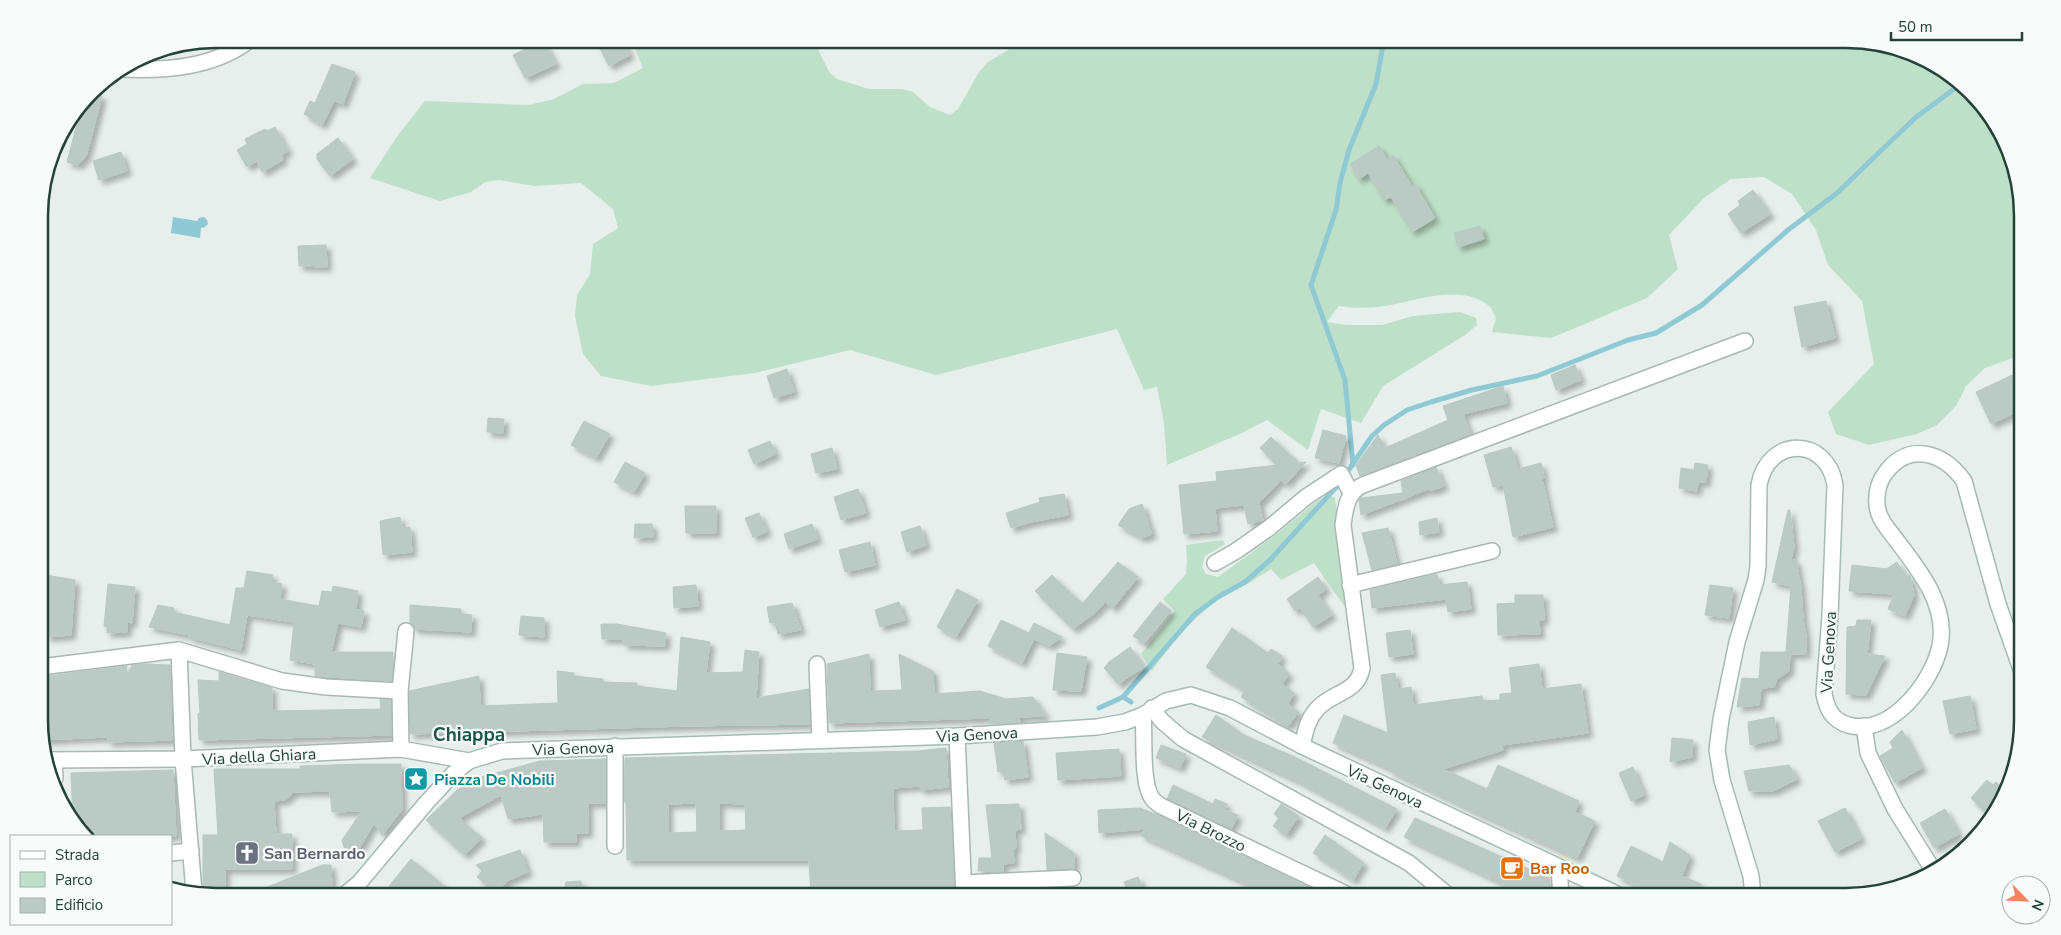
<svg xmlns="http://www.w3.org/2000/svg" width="2061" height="935" font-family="'Nunito Sans',sans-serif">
<defs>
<filter id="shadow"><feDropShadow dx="4.5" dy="4.5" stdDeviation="2.5" flood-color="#0004"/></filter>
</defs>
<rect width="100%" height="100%" fill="#e6efeb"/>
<g fill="#bfe0c8">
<path d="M631,39H813L829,72L837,79L869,89H902L913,92L930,107L950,115L958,109L979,72L988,62L1008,50L1019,39H1845L1913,52L1986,108L2021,193V355L1985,368L1966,386L1956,406L1937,425L1917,434L1869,445L1836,434L1828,412L1874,364L1862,301L1828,265L1816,230L1792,194L1764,177L1731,179L1704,198L1669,235L1678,269L1647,298L1551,338L1492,332L1496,318C1494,314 1492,308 1488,305C1457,282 1412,303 1378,307C1365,308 1352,308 1339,306L1327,322L1347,325H1382L1413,316L1460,312L1476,318L1477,325L1465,335L1383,386L1361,423L1321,409L1308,450L1267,420L1242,433L1167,465L1164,423L1157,387L1144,390L1117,329L936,375L850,350L755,373L651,386L601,376L583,354L575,316L577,295L590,274L593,244L618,228L613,209L581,183L534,186L499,180L485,182L471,192L440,201L370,178L398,135L425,101L529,105L554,99L583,84L614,83L643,68Z"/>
<polygon points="1328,494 1335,498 1347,610 1314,563 1281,580 1271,569 1251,582 1217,599 1179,634 1152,671 1141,654 1175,611 1163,599 1186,574 1187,561 1186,545 1223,540 1225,544 1205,556 1202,567 1206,574 1218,577 1278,533 1313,504"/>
</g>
<polygon fill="#8ec9d4" points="173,217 197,221 199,218 204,217 207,220 208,224 205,227 201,228 200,238 171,233"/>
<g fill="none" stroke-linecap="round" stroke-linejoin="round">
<g stroke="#8ec9d4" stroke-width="5">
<polyline points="1353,465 1345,380 1311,285 1336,210 1340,183 1349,150 1376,84 1384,39"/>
<polyline points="1123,697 1131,702"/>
<polyline points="1099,708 1123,697 1195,614 1218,597 1245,582 1270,560 1339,484 1372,436 1384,425 1407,410 1431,402 1472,390 1537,376 1628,340 1656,333 1702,305 1788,230 1837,193 1915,118 1958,86"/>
</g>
</g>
<g fill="#bbcac4" stroke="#b8c9c2" fill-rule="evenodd" filter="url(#shadow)">
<polygon points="611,39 622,39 630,55 609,66 598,45"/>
<polygon points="539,42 541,46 545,44 556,64 525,78 513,55"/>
<polygon points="332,64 355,72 343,104 334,101 322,125 304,114 310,101 315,103"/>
<polygon points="90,94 102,96 86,157 78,165 67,162 82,104"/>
<polygon points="275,127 288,151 281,155 283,160 262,172 257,161 247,167 237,150 247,144 245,139 265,129 267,131"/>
<polygon points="338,138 353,159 330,176 317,159 317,154"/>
<polygon points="1379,146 1387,159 1393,155 1412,186 1415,184 1435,218 1412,232 1391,197 1384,200 1368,173 1359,179 1350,164"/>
<polygon points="121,152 127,171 99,180 93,161"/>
<polygon points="1753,190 1770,214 1741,233 1728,214 1740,205 1738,201"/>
<polygon points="1480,226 1484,239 1458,247 1454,233"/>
<polygon points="326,245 327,267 299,266 298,246"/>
<polygon points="1826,301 1835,338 1802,347 1794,307"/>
<polygon points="1575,365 1581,380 1556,390 1551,375"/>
<polygon points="787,369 794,392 774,398 767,376"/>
<polygon points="2021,371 2021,410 1991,424 1976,392"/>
<polygon points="1503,386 1507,403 1463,414 1470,434 1360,476 1356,465 1378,435 1385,448 1448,420 1443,406"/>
<polygon points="488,418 504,419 503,433 487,432"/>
<polygon points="584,421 610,434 596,458 571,445"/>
<polygon points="1323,430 1346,436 1339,463 1315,458"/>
<polygon points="1271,437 1299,463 1306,462 1286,484 1281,480 1259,503 1263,520 1248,524 1244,505 1215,508 1217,531 1184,534 1179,485 1217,481 1216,472 1277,465 1260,448"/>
<polygon points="770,441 776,454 754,464 748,450"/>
<polygon points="1511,447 1518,469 1541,463 1544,478 1542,479 1553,527 1513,537 1503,485 1493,487 1484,455"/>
<polygon points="832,448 837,469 816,473 811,454"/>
<polygon points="625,462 645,473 634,492 614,482"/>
<polygon points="1695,463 1708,465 1706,482 1698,482 1697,491 1679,488 1681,468 1694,470"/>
<polygon points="1436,467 1444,486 1430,491 1429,489 1361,515 1359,500 1361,498 1403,493 1401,481"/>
<polygon points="858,489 866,513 841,520 834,497"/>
<polygon points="1064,494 1068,515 1031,522 1011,528 1006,513 1040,502 1039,498"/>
<polygon points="1142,504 1152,534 1142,538 1118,525 1129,509"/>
<polygon points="685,506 716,506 716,533 686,533"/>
<polygon points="1788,510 1790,510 1794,547 1791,559 1796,561 1801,588 1803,619 1806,636 1806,654 1790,654 1789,671 1776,680 1775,687 1761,688 1759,705 1737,707 1742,678 1759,679 1761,652 1786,652 1791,586 1772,582"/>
<polygon points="759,513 767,532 753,537 745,518"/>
<polygon points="400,517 402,528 410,527 412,552 383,555 380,521"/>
<polygon points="1437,518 1439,532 1420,535 1419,522"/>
<polygon points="635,524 652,524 653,537 634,538"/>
<polygon points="812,524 818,539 789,549 784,534"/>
<polygon points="920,526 926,545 907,552 901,532"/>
<polygon points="1388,528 1397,564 1372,570 1362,533"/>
<polygon points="870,542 875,565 845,572 839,550"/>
<polygon points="1118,562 1138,577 1113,608 1105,602 1096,612 1073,629 1035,591 1052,575 1082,604"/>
<polygon points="1897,562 1907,578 1910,575 1914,595 1905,616 1888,609 1894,594 1849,591 1852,565 1886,569"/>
<polygon points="247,571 273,575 272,582 282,584 280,599 301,603 319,606 322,591 332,592 333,586 358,591 356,610 364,611 361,627 338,623 331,652 393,652 392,681 315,676 315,664 290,660 294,622 247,615 241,650 189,637 190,635 149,627 158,605 174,608 173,612 230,625 236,588 244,588"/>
<polygon points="1437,574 1439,585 1467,582 1471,609 1448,612 1446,599 1372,608 1370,590"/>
<polygon points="46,575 75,580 71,635 46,637 47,602 43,601"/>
<polygon points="1318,577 1326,589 1318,595 1332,615 1313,627 1300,608 1295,611 1287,599"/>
<polygon points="108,584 135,587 132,623 127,622 127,632 107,633 107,627 104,626"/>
<polygon points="696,585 698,606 674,608 673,587"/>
<polygon points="1710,585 1733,588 1729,618 1705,615"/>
<polygon points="957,589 978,600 956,637 937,627"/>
<polygon points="1515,595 1543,595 1544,620 1539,620 1540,634 1498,635 1497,604 1515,603"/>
<polygon points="899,602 905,620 880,627 875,610"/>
<polygon points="1160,602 1171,611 1144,644 1133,636"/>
<polygon points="792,603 801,630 778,634 775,622 770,623 767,607"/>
<polygon points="410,605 461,609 461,614 472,615 471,632 415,629 410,623"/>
<polygon points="521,616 544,618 544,637 519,635"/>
<polygon points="1001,620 1029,633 1034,623 1062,637 1049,646 1034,639 1022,663 988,646"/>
<polygon points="1857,620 1871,620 1867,654 1885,656 1866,695 1846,694 1847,627 1856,626"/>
<polygon points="601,624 617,624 666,633 665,646 624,645 623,639 602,639"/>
<polygon points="1232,628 1268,653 1271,649 1282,656 1278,664 1289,674 1282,684 1294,693 1288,704 1299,712 1287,727 1241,697 1245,691 1206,667"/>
<polygon points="1410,630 1413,654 1389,657 1386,633"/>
<polygon points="681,637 710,642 706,673 743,672 745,650 759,652 756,698 809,689 810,724 685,726 410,734 409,691 479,676 480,706 558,703 557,671 574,673 574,676 603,679 603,682 637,683 637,686 677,691"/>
<polygon points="1130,647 1144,667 1118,684 1104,668 1109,662"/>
<polygon points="1057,653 1087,657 1081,691 1053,690"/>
<polygon points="869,654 870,691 902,690 899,654 933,671 934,694 980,691 1006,699 1033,697 1046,716 1019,717 1020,723 991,724 989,718 829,723 827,664"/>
<polygon points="146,664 170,665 172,740 108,742 108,737 40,740 40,677 127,666 126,679 132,665"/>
<polygon points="1539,664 1542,689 1581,684 1588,733 1502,745 1503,750 1443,769 1487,789 1498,765 1579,801 1575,812 1595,821 1577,858 1476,812 1390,771 1389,768 1333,743 1344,715 1388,733 1381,675 1395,673 1398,689 1411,687 1413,705 1482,696 1483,701 1500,700 1500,694 1512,693 1509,668"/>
<polygon points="219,672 272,688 272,711 381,709 380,699 391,700 391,735 199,740 198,714 200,713 198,680 219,681"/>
<polygon points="1970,696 1976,729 1950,734 1943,701"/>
<polygon points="1216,715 1244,735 1297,758 1397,809 1385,828 1298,781 1202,737"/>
<polygon points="1774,717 1777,739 1750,745 1748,722"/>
<polygon points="1902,730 1922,768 1895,783 1880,756 1893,748 1890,742"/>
<polygon points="1672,738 1693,740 1692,757 1670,762"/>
<polygon points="1023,741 1028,777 1005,780 1003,771 998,772 994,743"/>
<polygon points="1161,745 1186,754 1180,768 1156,758"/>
<path d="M946,748L948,787L921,790L920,786L893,788L894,831L923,830L922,808L950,807L955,896H811L809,860H627L626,802H624L625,758L918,751ZM696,803L697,832L668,833V804ZM719,803L745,804L746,830L719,831Z"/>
<polygon points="1119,749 1121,776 1058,780 1056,753"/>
<polygon points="606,759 606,803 588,803 588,833 576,833 576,842 544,842 543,814 508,819 501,795 459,818 482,838 464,855 426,820 457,790 479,778 496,773 540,761"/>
<polygon points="364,764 401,764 402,810 382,835 374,823 359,849 351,852 344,847 342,840 362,811 332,812 330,791 294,792 285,800 274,801 276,834 292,834 292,869 225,869 225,896 203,894 203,835 218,835 214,769 300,769 300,766"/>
<polygon points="1789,765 1797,779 1773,791 1749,791 1744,771"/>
<polygon points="1633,767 1644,795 1631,801 1619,773"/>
<polygon points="173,770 176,836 87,836 75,827 73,821 71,773"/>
<polygon points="1987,780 1993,785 1996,782 2007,791 1994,813 1989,808 1985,812 1971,798"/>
<polygon points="1173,785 1213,804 1215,799 1227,804 1225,810 1238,815 1231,829 1167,799"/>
<polygon points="1019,804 1021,829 1015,830 1016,848 1013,850 1014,863 1003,864 1003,872 978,871 979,858 992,858 986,805"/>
<polygon points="1281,804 1299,816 1286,835 1273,826 1279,818 1274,814"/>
<polygon points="1140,808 1160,816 1328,896 1274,896 1140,835 1145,829 1099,833 1098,810"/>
<polygon points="1845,808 1861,839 1835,852 1818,821"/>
<polygon points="1945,809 1959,834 1934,848 1920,823"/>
<polygon points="1415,818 1549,878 1552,896 1511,896 1515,889 1404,837"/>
<polygon points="1045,833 1074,853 1074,869 1047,870"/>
<polygon points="1325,835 1364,863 1353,880 1313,853"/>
<polygon points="1670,842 1690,855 1682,876 1701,884 1696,896 1660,896 1617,876 1631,846 1663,862"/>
<polygon points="520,850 528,872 509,880 496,892 477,877 482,871 476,865"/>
<polygon points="411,859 437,880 457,896 392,896 392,894 396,892 389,886"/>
<polygon points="322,865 331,865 332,889 314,896 245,896"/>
<polygon points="1138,877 1145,892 1139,896 1130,896 1124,882"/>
<polygon points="581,881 582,896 564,896 566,882"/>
</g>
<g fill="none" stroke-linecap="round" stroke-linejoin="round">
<defs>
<g id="street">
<path d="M121,69C165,71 215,68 251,39"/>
<polyline points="1215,563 1236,551 1269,528 1306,497 1341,474 1351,493"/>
<polyline points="1350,585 1492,551"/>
<polyline points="179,650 183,759 194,892"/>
<polyline points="817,664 820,740"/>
<polyline points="40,667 179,650 282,681 326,687 400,691"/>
<polyline points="1152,708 1162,721 1183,739 1409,863 1449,896"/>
<path d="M1143,715C1145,735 1141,783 1152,798C1154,801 1158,804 1161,806L1348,895"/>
<polyline points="1864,726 1868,753 1895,809 1933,870"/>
<polyline points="957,736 964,896"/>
<path d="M1302,746C1305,733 1307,720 1317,709C1332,692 1358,693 1362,668L1343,525C1345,509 1347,492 1363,485L1745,341"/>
<polyline points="401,749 400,691 406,631"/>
<polyline points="47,760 183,759 401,749 469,761"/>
<polyline points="54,760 55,778"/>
<polyline points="615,846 615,746"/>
<polyline points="171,853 191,851"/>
<polyline points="964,883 1073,878"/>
</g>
<g id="secondary">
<polyline points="1559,868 1561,896"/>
<polyline points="343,896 359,883 427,802 453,774 469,761 502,751 957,736 1097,727 1125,722 1143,715 1166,701 1191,695 1230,708 1302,746 1621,896"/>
<path d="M1753,896L1751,876L1722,780L1717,750L1721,719L1737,642L1756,580L1758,566L1759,485C1768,436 1827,436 1835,485L1830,616L1824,694C1827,709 1832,720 1848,725C1890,737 1932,683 1940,646C1948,606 1920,571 1897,541C1889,530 1878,519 1877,505C1876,493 1879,481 1886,472C1910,441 1944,453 1964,481L1998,604L2022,672"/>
</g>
</defs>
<use href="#street" stroke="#a8b8b2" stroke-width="18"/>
<use href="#secondary" stroke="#a4bbb3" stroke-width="18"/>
<use href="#street" stroke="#fff" stroke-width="15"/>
<use href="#secondary" stroke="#fff" stroke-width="15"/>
</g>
<defs>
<symbol id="sight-square" viewBox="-11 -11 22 22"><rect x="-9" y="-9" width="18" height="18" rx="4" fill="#0f9aa8" stroke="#f7fbf9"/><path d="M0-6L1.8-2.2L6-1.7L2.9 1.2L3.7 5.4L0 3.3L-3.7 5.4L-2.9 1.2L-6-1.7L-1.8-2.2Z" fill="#fff"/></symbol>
<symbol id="church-square" viewBox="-11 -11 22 22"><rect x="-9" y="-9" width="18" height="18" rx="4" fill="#6b7280" stroke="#f7fbf9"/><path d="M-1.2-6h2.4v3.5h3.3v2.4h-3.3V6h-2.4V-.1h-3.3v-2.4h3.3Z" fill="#fff"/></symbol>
<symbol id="cafe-square" viewBox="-11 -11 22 22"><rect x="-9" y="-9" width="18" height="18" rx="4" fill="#e8710a" stroke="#f7fbf9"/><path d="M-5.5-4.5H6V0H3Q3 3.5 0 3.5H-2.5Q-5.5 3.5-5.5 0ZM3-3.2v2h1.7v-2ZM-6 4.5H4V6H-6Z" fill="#fff"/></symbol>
</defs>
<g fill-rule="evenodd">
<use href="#sight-square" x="402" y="765" width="28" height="28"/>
<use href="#church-square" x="233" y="839" width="28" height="28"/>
<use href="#cafe-square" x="1498" y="854" width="28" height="28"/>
</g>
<g text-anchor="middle" stroke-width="4.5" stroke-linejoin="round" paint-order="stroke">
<g font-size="16" fill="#24423a" stroke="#f7fbf9">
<text transform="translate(1828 652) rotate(-87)" y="6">Via Genova</text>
<text transform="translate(977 734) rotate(-3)" y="6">Via Genova</text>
<text transform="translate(573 748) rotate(-2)" y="6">Via Genova</text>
<text transform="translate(259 756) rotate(-3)" y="6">Via della Ghiara</text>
<text transform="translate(1385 786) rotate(25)" y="6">Via Genova</text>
<text transform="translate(1211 830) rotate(26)" y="6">Via Brozzo</text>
</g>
<g font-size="16" font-weight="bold" fill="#0d838f" stroke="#f7fbf9" text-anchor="start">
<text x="434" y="785">Piazza De Nobili</text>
</g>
<g font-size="16" font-weight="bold" fill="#5b616d" stroke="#f7fbf9" text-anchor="start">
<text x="264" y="859">San Bernardo</text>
</g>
<g font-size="16" font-weight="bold" fill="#c56008" stroke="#f7fbf9" text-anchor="start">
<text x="1530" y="874">Bar Roo</text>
</g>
<g font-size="19" font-weight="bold" fill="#1f5548" stroke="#f7fbf9">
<text x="469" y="741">Chiappa</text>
</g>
</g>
<path d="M0 0H2061V935H0ZM216 48H1846A168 168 0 0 1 2014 216V720A168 168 0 0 1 1846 888H216A168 168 0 0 1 48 720V216A168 168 0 0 1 216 48Z" fill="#f7fbf9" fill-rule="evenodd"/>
<path fill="none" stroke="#24423a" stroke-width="2.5" d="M216 48H1846A168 168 0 0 1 2014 216V720A168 168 0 0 1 1846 888H216A168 168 0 0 1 48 720V216A168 168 0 0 1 216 48Z"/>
<rect x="10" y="835" width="162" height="90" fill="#f7fbf9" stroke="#a3b1ad"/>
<rect x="20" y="851" width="25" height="8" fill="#ffffff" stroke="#a3b1ad"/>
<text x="55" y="860" font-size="15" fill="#24423a">Strada</text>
<rect x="20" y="872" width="25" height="15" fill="#bfe0c8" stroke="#a3b1ad"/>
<text x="55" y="885" font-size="15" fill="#24423a">Parco</text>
<rect x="20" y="898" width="25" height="15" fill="#bbcac4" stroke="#a3b1ad"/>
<text x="55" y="910" font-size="15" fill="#24423a">Edificio</text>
<g transform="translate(2026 900) rotate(114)"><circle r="24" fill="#f7fbf9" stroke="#a3b1ad"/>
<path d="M0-4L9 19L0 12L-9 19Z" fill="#f4845f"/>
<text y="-8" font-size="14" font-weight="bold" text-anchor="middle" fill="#24423a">N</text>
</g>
<path d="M1891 32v8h131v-8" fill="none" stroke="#24423a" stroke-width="2.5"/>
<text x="1898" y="32" font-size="15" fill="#24423a" stroke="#f7fbf9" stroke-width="4" paint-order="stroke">50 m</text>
</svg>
